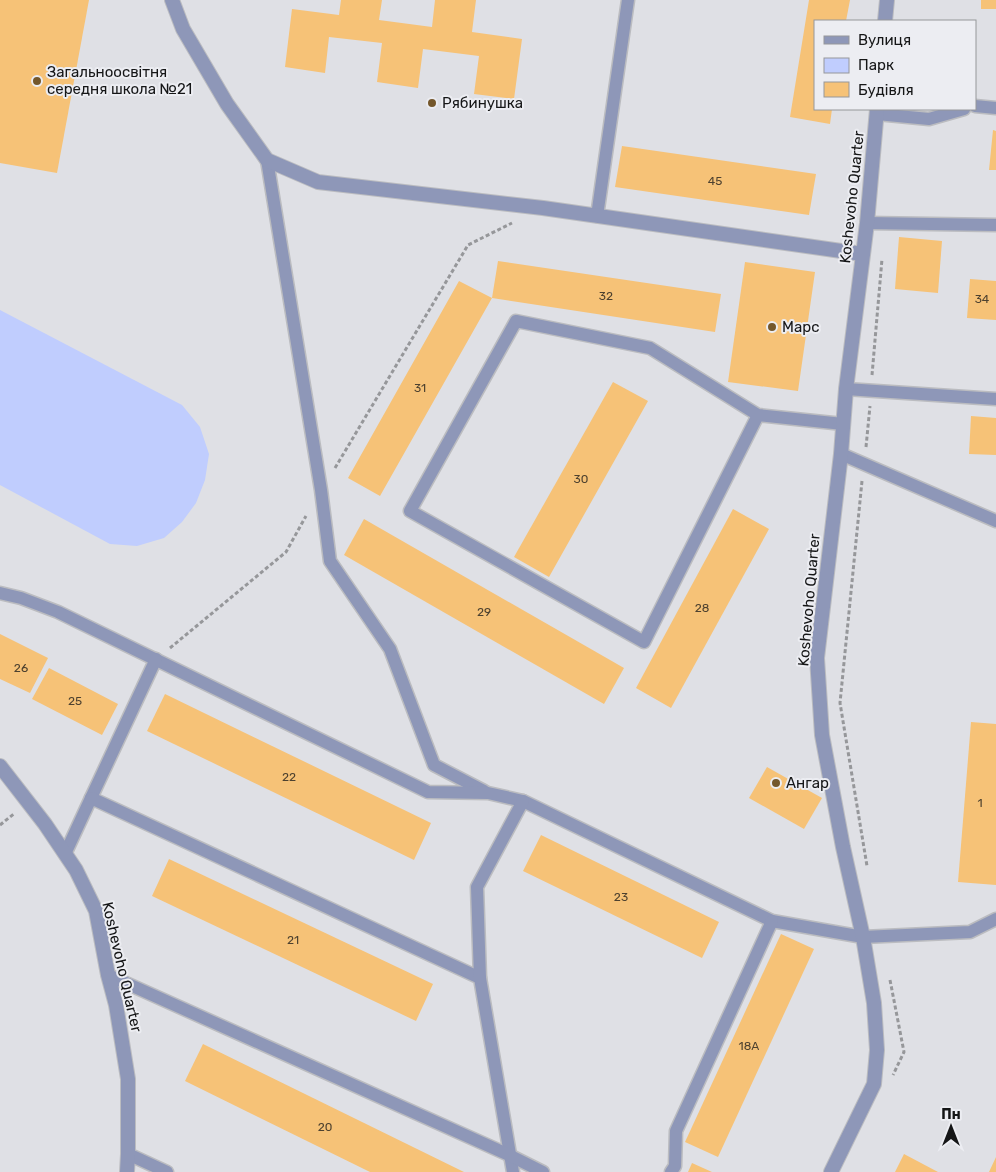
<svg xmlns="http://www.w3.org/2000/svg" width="996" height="1172" font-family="Rubik,sans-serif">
<rect width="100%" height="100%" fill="#dfe0e5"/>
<polygon fill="#c0cdfe" points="0,310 182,405 200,427 209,454 205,480 196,503 182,522 164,538 137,546 110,544 0,485"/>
<g fill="#f6c277">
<polygon points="0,0 89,0 57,173 0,163"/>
<polygon points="341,0 382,0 379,20 432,27 435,0 476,0 472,32 522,39 514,99 474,94 479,56 423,49 418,88 377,82 382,43 329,37 325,73 285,67 292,9 339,15"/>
<polygon points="809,0 850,0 846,21 815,21 815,109 832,109 830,124 790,117"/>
<rect x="981" y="0" width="15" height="9"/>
<polygon points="993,130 996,131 996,170 989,170"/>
<polygon points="622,146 816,174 809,215 615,187"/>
<polygon points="899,237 942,241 938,293 895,289"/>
<polygon points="498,261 721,294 715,332 492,298 380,496 348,478 459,281 492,298"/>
<polygon points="745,262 815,272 798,391 728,382"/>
<polygon points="970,279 996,281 996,320 967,318"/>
<polygon points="613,382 648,401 549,577 514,557"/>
<polygon points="971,416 996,418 996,455 969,454"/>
<polygon points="733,509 769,529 671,708 636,688"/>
<polygon points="364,519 624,668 604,704 344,555"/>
<polygon points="0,634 48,658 30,693 0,679"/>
<polygon points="49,668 118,704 102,735 32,699"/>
<polygon points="165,694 431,823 414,860 147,731"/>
<polygon points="971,722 996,724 996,885 958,882"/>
<polygon points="767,767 822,798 804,829 749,798"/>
<polygon points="541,835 719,922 702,958 523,871"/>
<polygon points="169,859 433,984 416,1021 152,896"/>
<polygon points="781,934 814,949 718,1157 685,1142"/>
<polygon points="203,1044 464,1172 370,1172 185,1081"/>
<polygon points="904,1154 938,1172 895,1172"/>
<polygon points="996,1157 996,1172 989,1172"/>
<polygon points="692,1163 712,1172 688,1172"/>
</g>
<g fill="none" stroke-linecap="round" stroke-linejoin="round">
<defs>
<g id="service">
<polyline points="975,106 996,108"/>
<polyline points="877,114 929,119 964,109"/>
<polyline points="267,160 321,490 330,561 390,649 434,765 484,791"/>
<polyline points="597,216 628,0"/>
<polyline points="867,223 996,225"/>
<polyline points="846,389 996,399"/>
<polyline points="758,415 644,642 410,511 516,321 650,348 758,415 843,424"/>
<polyline points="841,454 996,521"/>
<polyline points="0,593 21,598 58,612 428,792 488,793 523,801 772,921 863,937 970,932 996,919"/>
<polyline points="91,798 156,659"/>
<polyline points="65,854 91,798 480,978 513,1172"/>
<polyline points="108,975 509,1155 543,1172"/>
<polyline points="480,978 477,887 523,801"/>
<polyline points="128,1154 167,1172"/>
<polyline points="671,1172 675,1166 676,1131 772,921"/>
</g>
<g id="minor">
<polyline points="172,0 183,29 227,104 267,160 318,182 543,208 862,254"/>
<polyline points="885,21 887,0"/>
<polyline points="0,766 45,824 76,870 96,911 108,975 116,1005 128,1079 128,1154 127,1172"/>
<polyline points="831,1172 874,1084 877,1050 874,1003 863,937 843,847 822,735 817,658 841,454 846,389 867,223 877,109"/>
</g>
</defs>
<use href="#service" stroke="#bbbcc0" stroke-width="15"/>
<use href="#minor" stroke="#bbbcc0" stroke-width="16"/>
<g stroke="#96979a" stroke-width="3" stroke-dasharray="4 2.5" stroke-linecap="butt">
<polyline points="872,375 882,259"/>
<polyline points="866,447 870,406"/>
<polyline points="335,468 468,245 512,223"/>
<polyline points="862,481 840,703 867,866"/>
<polyline points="170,648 286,552 306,516"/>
<polyline points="0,825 15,813"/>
<polyline points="890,980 904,1052 893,1075"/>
</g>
<use href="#service" stroke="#8e97b8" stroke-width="12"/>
<use href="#minor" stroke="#8e97b8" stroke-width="14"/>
</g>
<g fill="#74572b" stroke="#ecedf2" stroke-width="2">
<circle cx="37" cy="81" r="5"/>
<circle cx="432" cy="103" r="5"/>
<circle cx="772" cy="327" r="5"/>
<circle cx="776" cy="783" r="5"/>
</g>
<g text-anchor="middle" stroke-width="4" stroke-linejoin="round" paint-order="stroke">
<g font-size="12" fill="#4d412f">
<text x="715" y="185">45</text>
<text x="606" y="300">32</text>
<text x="982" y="303">34</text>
<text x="420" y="392">31</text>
<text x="581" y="483">30</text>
<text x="702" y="612">28</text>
<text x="484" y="616">29</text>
<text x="21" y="672">26</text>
<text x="75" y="705">25</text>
<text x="289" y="781">22</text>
<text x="980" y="807">1</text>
<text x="621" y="901">23</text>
<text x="293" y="944">21</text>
<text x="749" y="1050">18А</text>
<text x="325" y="1131">20</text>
</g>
<g font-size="15" fill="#151617" stroke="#ecedf2" text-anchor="start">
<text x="47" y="77">Загальноосвітня<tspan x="47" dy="17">середня школа №21</tspan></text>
<text x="442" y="108">Рябинушка</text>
<text x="782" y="332">Марс</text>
<text x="786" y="788">Ангар</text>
</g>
<g font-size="15" fill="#151617" stroke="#ecedf2">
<text transform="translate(852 197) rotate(-84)" y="5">Koshevoho Quarter</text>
<text transform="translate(809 600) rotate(-85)" y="5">Koshevoho Quarter</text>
<text transform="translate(122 967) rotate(77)" y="5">Koshevoho Quarter</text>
</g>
</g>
<rect x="814" y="20" width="162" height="90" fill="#ecedf2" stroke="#96979a"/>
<rect x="824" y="36" width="25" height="8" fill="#8e97b8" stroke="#96979a"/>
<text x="858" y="45" font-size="15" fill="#151617">Вулиця</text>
<rect x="824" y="58" width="25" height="15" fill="#c0cdfe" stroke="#96979a"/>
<text x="858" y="70" font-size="15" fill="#151617">Парк</text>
<rect x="824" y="82" width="25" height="15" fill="#f6c277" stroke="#96979a"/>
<text x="858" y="95" font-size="15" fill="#151617">Будівля</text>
<g transform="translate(951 1127)" stroke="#ecedf2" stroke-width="4" paint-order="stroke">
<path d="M0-4L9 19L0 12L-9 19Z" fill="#151617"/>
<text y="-8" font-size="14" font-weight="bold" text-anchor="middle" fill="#151617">Пн</text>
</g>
</svg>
